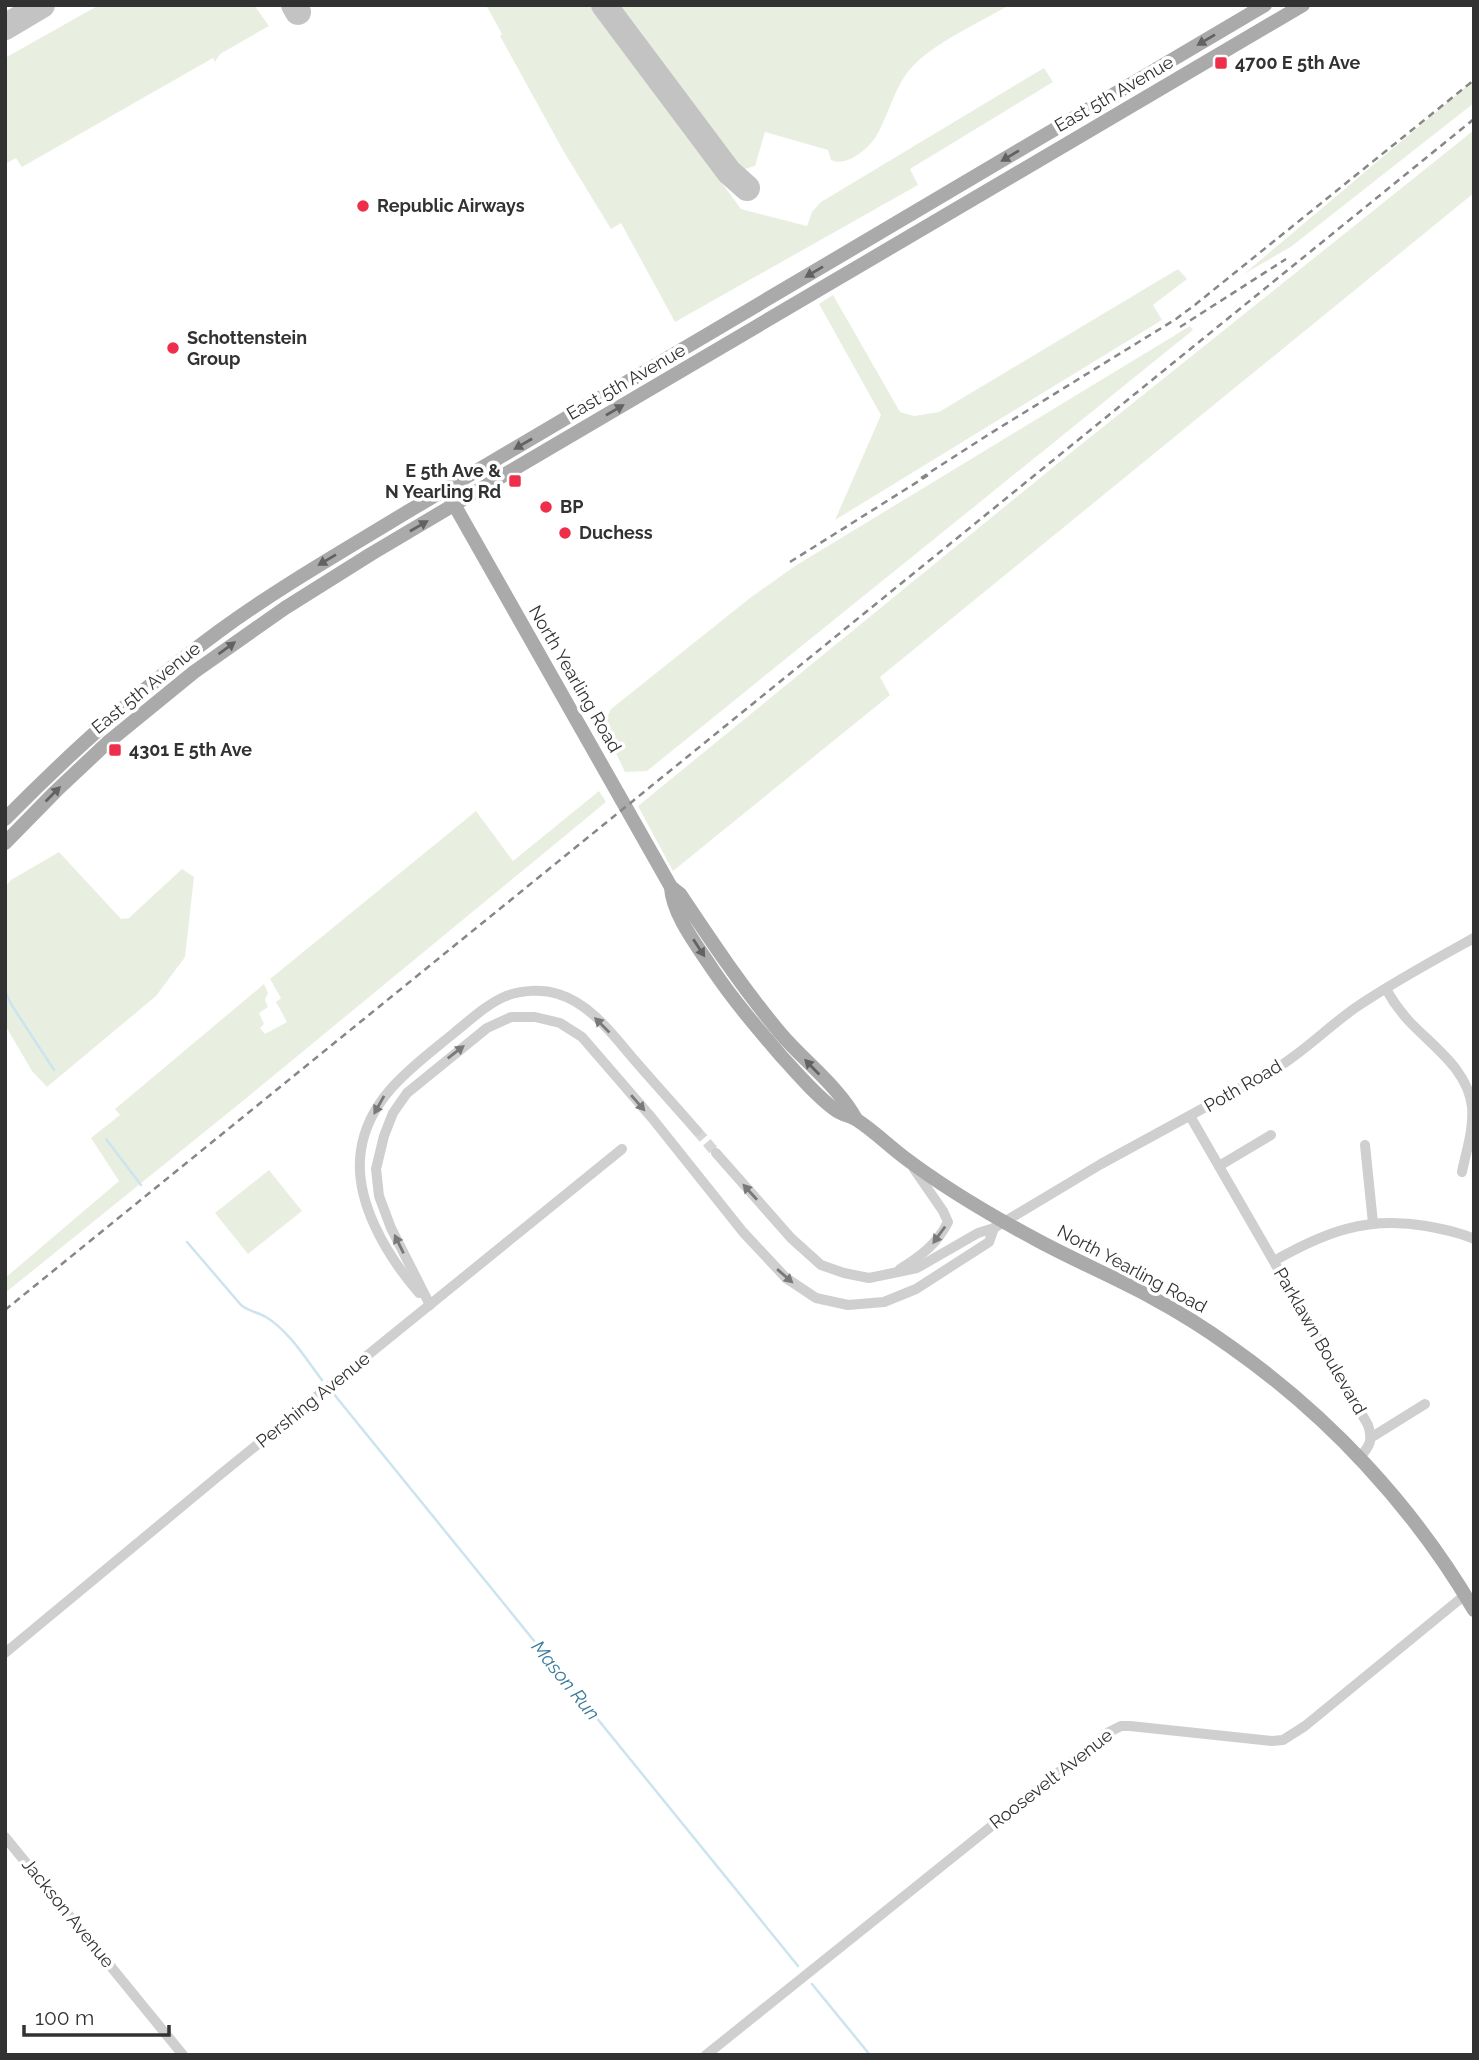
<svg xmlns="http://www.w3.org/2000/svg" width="1479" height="2060" font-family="Raleway,sans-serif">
<rect width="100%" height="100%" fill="#fff"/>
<g fill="#e9efe0">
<polygon points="99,5 254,5 269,26 220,54 215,62 213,58 22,167 16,158 5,164 5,58"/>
<polygon points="486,5 591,5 741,209 807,226 812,212 821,202 1044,68 1053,82 910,169 918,185 675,322 621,223 611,229 564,152 500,36 502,34"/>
<path d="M618,5H1009C981,22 940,40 917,62C896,81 891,109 878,133C871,147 847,168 831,160L828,150L765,132L755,166L745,169L738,166Z"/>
<polygon points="1474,80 1474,103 1292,246 1244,274"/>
<polygon points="1474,130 1474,193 880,677 890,695 673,871 638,806 1068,455"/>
<polygon points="1178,269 1187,279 1153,305 1162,320 835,520 881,415 819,304 833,295 900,412 914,416 939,412"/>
<polygon points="1190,326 1193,330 647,771 625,772 603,726 611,709 750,598 795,566"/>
<polygon points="599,791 606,802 244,1100 5,1293 5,1278 119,1181 91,1138 120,1115 115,1109 264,984 268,993 265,1000 268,1007 259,1013 264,1024 260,1028 265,1034 287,1022 276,1002 281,998 270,979 476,811 513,861"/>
<polygon points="59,852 121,919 129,918 182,869 194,877 185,957 156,996 47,1087 32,1071 5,1025 5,887 11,880"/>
<polygon points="269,1170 302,1211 248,1254 215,1213"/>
</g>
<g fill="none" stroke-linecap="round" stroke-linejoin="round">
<g stroke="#cce4ef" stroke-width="2.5">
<polyline points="5,991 11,1004 54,1070"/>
<polyline points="106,1139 141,1185"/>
<path d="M187,1242L241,1305C248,1311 257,1312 266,1317C289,1331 306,1359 322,1380"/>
<polyline points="333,1393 798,1966"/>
<polyline points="812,1984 870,2055"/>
</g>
<g stroke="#c3c3c3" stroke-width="26">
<polyline points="294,5 298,12"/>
<polyline points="604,5 729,172 747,188"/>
<polyline points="5,27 42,5"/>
</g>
<polyline stroke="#d6d6d6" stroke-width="10" stroke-dasharray="10 5" stroke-linecap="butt" points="697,1131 716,1153"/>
<g stroke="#cfcfcf" stroke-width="10">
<path d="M1386,989C1392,1000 1400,1011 1408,1020C1432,1046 1468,1069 1472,1107C1474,1129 1466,1152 1462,1172"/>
<path d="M1190,1116L1368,1425C1373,1440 1370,1446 1360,1457"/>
<polyline points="1365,1145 1373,1223"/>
<path d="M716,1153L791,1238L821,1265L844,1273L869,1278L917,1268L978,1233L994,1228L1101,1164L1277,1068C1306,1050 1328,1027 1355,1008C1393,982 1434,960 1474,938"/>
<polyline points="1219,1166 1271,1135"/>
<path d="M1274,1261C1325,1232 1366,1216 1426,1226C1443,1229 1459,1232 1474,1239"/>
<path d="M900,1269C921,1256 937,1244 948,1222L943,1211L914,1169"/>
<path d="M419,1293C387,1256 353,1200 361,1150C369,1096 415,1065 454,1033C470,1020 487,1004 506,996C522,990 542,989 558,994C592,1004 615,1038 637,1063C657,1086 677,1108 697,1131"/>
<polyline points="430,1305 391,1228 379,1196 376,1169 384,1136 393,1113 407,1093 487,1028 511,1017 535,1017 560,1023 582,1037 652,1118 743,1232 786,1278 816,1298 848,1305 884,1302 916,1289 989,1242 994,1228"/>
<polyline points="1372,1437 1425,1404"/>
<polyline points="5,1653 221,1474 622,1149"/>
<polyline points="5,1837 183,2055"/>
<polyline points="706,2055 1109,1732 1121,1726 1130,1726 1272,1741 1283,1740 1305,1726 1465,1595"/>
</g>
<g stroke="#aaa" stroke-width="14">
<path d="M451,499L671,887L680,894C712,942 744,990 781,1034C805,1062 838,1086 856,1119"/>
<path d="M5,819C71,752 142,688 218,632C278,588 343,551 407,512L1265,5"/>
<polyline points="5,843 56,791 107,743 194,672 285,608 371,554 526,462 1303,5"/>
<path d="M671,887C672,914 698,947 713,970C734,1001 758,1029 782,1057C799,1075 817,1097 837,1111C843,1115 851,1116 857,1120C874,1131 889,1146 905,1158C946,1189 992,1216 1037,1240C1074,1260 1114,1277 1151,1297C1179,1312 1206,1329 1231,1347C1329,1416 1413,1506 1474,1610"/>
</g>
<g stroke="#878787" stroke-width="2.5" stroke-dasharray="7 5" stroke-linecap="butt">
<polyline points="1180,327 1286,259"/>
<polyline points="921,478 991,433 1176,319 1196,304 1474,80"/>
<polyline points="790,562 930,474"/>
<polyline points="5,1310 1474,119"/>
</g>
</g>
<defs><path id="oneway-solid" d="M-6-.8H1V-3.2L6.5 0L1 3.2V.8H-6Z" transform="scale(1.75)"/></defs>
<g fill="#626262">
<use href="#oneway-solid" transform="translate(1206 40) rotate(149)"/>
<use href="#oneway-solid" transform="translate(1010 156) rotate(149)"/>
<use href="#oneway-solid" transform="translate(814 272) rotate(149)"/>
<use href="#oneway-solid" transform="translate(615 410) rotate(-30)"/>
<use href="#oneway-solid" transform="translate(523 444) rotate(150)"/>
<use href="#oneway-solid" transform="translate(419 526) rotate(-30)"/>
<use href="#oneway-solid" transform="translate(327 560) rotate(149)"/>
<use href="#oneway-solid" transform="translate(227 648) rotate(-36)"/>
<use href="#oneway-solid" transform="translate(53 794) rotate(-45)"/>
<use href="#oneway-solid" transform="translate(699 948) rotate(57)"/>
<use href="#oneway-solid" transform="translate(812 1067) rotate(-134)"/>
</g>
<g fill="#797979">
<use href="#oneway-solid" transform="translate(602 1025) rotate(-135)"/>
<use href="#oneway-solid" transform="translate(456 1052) rotate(-38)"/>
<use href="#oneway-solid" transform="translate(638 1103) rotate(49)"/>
<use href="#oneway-solid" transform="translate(379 1105) rotate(119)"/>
<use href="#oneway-solid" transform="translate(750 1192) rotate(-132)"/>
<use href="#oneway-solid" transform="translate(939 1235) rotate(126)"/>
<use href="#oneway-solid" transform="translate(399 1244) rotate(-116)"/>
<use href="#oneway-solid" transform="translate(785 1276) rotate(41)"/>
</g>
<g fill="#ee2f4b" stroke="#fff" stroke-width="2.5">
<rect x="1214" y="56" width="14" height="14" rx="3.5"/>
<circle cx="363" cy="206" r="7"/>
<circle cx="173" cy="348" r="7"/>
<rect x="508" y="474" width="14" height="14" rx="3.5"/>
<circle cx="546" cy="507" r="7"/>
<circle cx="565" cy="533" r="7"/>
<rect x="108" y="743" width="14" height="14" rx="3.5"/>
</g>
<g text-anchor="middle" stroke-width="7" stroke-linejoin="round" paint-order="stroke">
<g font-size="18" font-weight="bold" fill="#323232" stroke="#fff" text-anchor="start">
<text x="1235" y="69">4700 E 5th Ave</text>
<text x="377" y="212">Republic Airways</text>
<text x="187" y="344">Schottenstein<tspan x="187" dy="21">Group</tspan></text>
<text x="501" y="477" text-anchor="end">E 5th Ave &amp;<tspan x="501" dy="21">N Yearling Rd</tspan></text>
<text x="560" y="513">BP</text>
<text x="579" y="539">Duchess</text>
<text x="129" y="756">4301 E 5th Ave</text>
</g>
<g font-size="18" fill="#323232" stroke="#fff">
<text transform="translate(1114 94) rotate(-30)" y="6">East 5th Avenue</text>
<text transform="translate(626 382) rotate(-30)" y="6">East 5th Avenue</text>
<text transform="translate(575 679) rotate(60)" y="6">North Yearling Road</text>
<text transform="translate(146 688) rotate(-39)" y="6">East 5th Avenue</text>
<text transform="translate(1243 1086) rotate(-30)" y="6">Poth Road</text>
<text transform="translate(1132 1269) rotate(28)" y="6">North Yearling Road</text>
<text transform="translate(1320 1341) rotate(60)" y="6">Parklawn Boulevard</text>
<text transform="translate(313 1400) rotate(-39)" y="6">Pershing Avenue</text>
<text transform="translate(1051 1779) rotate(-38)" y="6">Roosevelt Avenue</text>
<text transform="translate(68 1913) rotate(51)" y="6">Jackson Avenue</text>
</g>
<g font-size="19" font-style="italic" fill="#3a7c9a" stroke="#fff">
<text transform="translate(566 1680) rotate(51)" y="7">Mason Run</text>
</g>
</g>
<rect width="1479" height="2060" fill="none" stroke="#323232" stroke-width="14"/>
<path d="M24 2025v10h145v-10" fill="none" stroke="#323232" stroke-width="3.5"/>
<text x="35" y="2025" font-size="21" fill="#323232" stroke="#ffffff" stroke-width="5" paint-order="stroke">100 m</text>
</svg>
